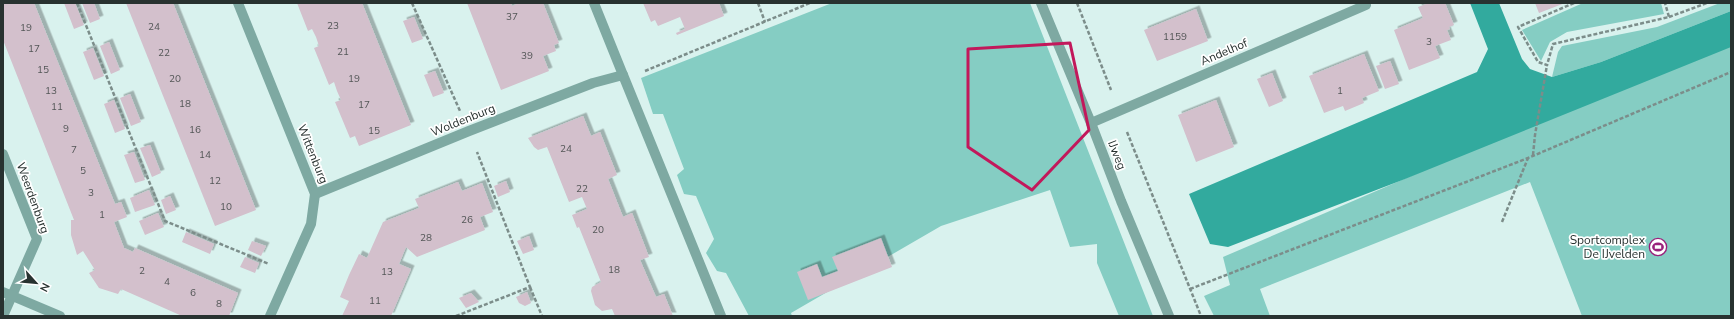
<svg xmlns="http://www.w3.org/2000/svg" width="1734" height="319" font-family="'Nunito Sans',sans-serif">
<defs>
<filter id="shadow"><feDropShadow dx="3.5" dy="-3.5" stdDeviation="0" flood-color="#0004"/></filter>
</defs>
<rect width="100%" height="100%" fill="#d9f2ee"/>
<g fill="#85cdc3">
<polygon points="832,3 1030,3 1153,316 1119,316 1097,263 1097,244 1070,247 1050,190 941,226 791,313 792,316 749,316 726,273 717,271 706,253 714,239 696,196 684,194 677,175 684,169 663,114 653,114 641,78"/>
<polygon points="1583,3 1661,3 1664,14 1567,32 1550,42 1541,61 1522,30"/>
<polygon points="1720,3 1731,3 1731,11 1601,62 1552,77 1558,52 1562,46 1657,27"/>
<polygon points="1731,38 1731,316 1582,316 1530,182 1260,289 1270,316 1214,316 1204,296 1230,285 1223,257"/>
</g>
<polygon fill="#32aa9e" points="1470,3 1499,3 1522,59 1530,69 1552,77 1601,62 1731,11 1731,47 1405,179 1228,247 1210,244 1189,194 1477,72 1488,49"/>
<g fill="#d3c0cc" filter="url(#shadow)">
<polygon points="3,3 34,3 115,204 121,202 127,217 114,222 124,248 133,252 135,248 238,293 229,316 182,316 121,289 118,294 99,288 89,273 95,270 83,251 77,255 71,235 71,220 74,220 3,40"/>
<polygon points="64,3 75,3 84,25 74,29"/>
<polygon points="82,3 94,3 100,19 90,23"/>
<polygon points="126,3 173,3 256,210 215,226"/>
<polygon points="297,3 362,3 411,125 359,146 355,136 350,138 335,102 341,100 337,91 334,82 329,85 314,48 319,46 316,37 312,29 308,31"/>
<polygon points="467,3 511,3 512,6 519,3 543,3 559,43 554,45 556,51 543,56 549,71 501,90"/>
<polygon points="643,3 719,3 724,16 677,35 676,33 685,29 680,17 658,26 655,20 651,22"/>
<polygon points="1429,3 1445,3 1454,25 1449,27 1450,29 1447,30 1451,40 1435,46 1440,58 1409,70 1394,30 1423,18 1418,7"/>
<polygon points="1535,3 1565,3 1539,13"/>
<polygon points="1196,9 1208,41 1157,61 1144,30"/>
<polygon points="414,17 423,39 412,43 403,21"/>
<polygon points="109,42 120,70 111,74 100,46"/>
<polygon points="93,48 104,76 94,80 83,52"/>
<polygon points="1364,54 1379,91 1362,98 1364,103 1345,111 1343,106 1324,113 1309,76"/>
<polygon points="1390,61 1399,84 1385,89 1376,66"/>
<polygon points="435,71 444,93 433,97 424,75"/>
<polygon points="1272,73 1283,101 1269,107 1257,79"/>
<polygon points="130,94 141,122 131,126 120,98"/>
<polygon points="114,100 125,129 115,133 104,104"/>
<polygon points="1216,100 1234,147 1196,162 1178,115"/>
<polygon points="583,116 591,136 600,132 617,175 608,179 623,217 632,213 649,257 640,260 656,297 664,294 673,316 615,316 612,309 602,311 595,305 591,291 592,287 601,282 579,227 577,228 572,215 587,209 582,197 569,202 547,147 538,150 534,147 528,138"/>
<polygon points="150,145 161,173 152,177 140,148"/>
<polygon points="134,152 145,180 135,183 124,155"/>
<polygon points="506,181 510,192 498,197 494,186"/>
<polygon points="458,182 462,191 482,183 493,212 480,217 485,230 417,257 406,247 399,264 411,269 391,316 342,316 349,301 340,297 349,275 359,254 367,258 383,222 419,208 415,199"/>
<polygon points="149,190 155,205 135,212 130,198"/>
<polygon points="170,196 176,210 166,214 161,200"/>
<polygon points="158,213 164,227 145,235 139,221"/>
<polygon points="186,232 214,244 210,254 182,242"/>
<polygon points="529,236 534,250 523,254 517,241"/>
<polygon points="881,238 892,267 808,300 797,272 817,264 822,277 838,271 832,257"/>
<polygon points="252,241 266,246 261,256 248,250"/>
<polygon points="245,257 259,263 255,273 240,267"/>
<polygon points="527,292 531,303 525,306 519,303 516,297"/>
<polygon points="471,293 479,302 466,308 459,298"/>
</g>
<g fill="none" stroke-linecap="round" stroke-linejoin="round">
<g stroke="#7c8d8a" stroke-width="2.5" stroke-dasharray="4 2" stroke-linecap="butt">
<polyline points="77,3 165,221 269,264"/>
<polyline points="412,3 460,111"/>
<polyline points="758,3 765,22"/>
<polyline points="1077,3 1111,90"/>
<polyline points="1574,3 1518,27 1538,62 1547,65 1553,44 1669,17 1665,3"/>
<polyline points="1669,17 1707,3"/>
<polyline points="645,71 810,3"/>
<polyline points="1127,132 1201,316"/>
<polyline points="1533,155 1535,135 1547,65"/>
<polyline points="1502,222 1528,158"/>
<polyline points="530,287 542,316"/>
<polyline points="1190,289 1528,158 1731,72"/>
<polyline points="456,316 530,287 477,152"/>
</g>
<g stroke="#7ea9a2" stroke-width="10">
<polyline points="238,3 315,194 311,224 270,316"/>
<polyline points="594,3 623,75"/>
<polyline points="1041,3 1091,123 1121,201 1169,316"/>
<polyline points="1091,123 1366,5"/>
<polyline points="3,154 37,239 3,316"/>
<polyline points="315,194 469,131 593,83 623,75 721,316"/>
<polyline points="3,292 60,316"/>
</g>
</g>
<path fill="none" stroke="#c2185b" stroke-width="3" stroke-linejoin="round" d="M1070,43L1089,130L1032,190L968,147V49Z"/>
<defs>
<symbol id="stadium-ring" viewBox="-11 -11 22 22"><circle r="9.5" fill="#fff" stroke="#99217b" stroke-width="1.5"/><path d="M0-5a6.5 5 0 1 0 0 10a6.5 5 0 1 0 0-10ZM-3.5-1.8h7v3.6h-7Z" fill="#99217b"/></symbol>
</defs>
<g fill-rule="evenodd">
<use href="#stadium-ring" x="1648" y="237" width="20" height="20"/>
</g>
<g text-anchor="middle" stroke-width="3.5" stroke-linejoin="round" paint-order="stroke">
<g font-size="10" fill="#535657">
<text x="512" y="20">37</text>
<text x="333" y="29">23</text>
<text x="154" y="30">24</text>
<text x="26" y="31">19</text>
<text x="1175" y="40">1159</text>
<text x="1429" y="45">3</text>
<text x="34" y="52">17</text>
<text x="343" y="55">21</text>
<text x="164" y="56">22</text>
<text x="527" y="59">39</text>
<text x="43" y="73">15</text>
<text x="175" y="82">20</text>
<text x="354" y="82">19</text>
<text x="51" y="94">13</text>
<text x="1340" y="94">1</text>
<text x="185" y="107">18</text>
<text x="364" y="108">17</text>
<text x="57" y="110">11</text>
<text x="66" y="132">9</text>
<text x="195" y="133">16</text>
<text x="374" y="134">15</text>
<text x="566" y="152">24</text>
<text x="74" y="153">7</text>
<text x="205" y="158">14</text>
<text x="83" y="174">5</text>
<text x="215" y="184">12</text>
<text x="582" y="192">22</text>
<text x="91" y="196">3</text>
<text x="226" y="210">10</text>
<text x="102" y="218">1</text>
<text x="467" y="223">26</text>
<text x="598" y="233">20</text>
<text x="426" y="241">28</text>
<text x="614" y="273">18</text>
<text x="142" y="274">2</text>
<text x="387" y="275">13</text>
<text x="167" y="285">4</text>
<text x="193" y="296">6</text>
<text x="375" y="304">11</text>
<text x="219" y="307">8</text>
</g>
<g font-size="12" fill="#283230" stroke="#fff">
<text transform="translate(1224 52) rotate(-23)" y="4">Andelhof</text>
<text transform="translate(463 120) rotate(-22)" y="4">Woldenburg</text>
<text transform="translate(313 154) rotate(68)" y="4">Wittenburg</text>
<text transform="translate(1117 155) rotate(69)" y="4">IJweg</text>
<text transform="translate(33 198) rotate(70)" y="4">Weerdenburg</text>
</g>
<g font-size="12" fill="#283230" stroke="#fff" text-anchor="end">
<text x="1645" y="244">Sportcomplex<tspan x="1645" dy="14">De IJvelden</tspan></text>
</g>
</g>
<rect width="1734" height="319" fill="none" stroke="#283230" stroke-width="8"/>
<g transform="translate(36 283) rotate(117)" stroke="#ffffff" stroke-width="3" paint-order="stroke">
<path d="M0-3L7 15L0 10L-7 15Z" fill="#283230"/>
<text y="-6" font-size="11" font-weight="bold" text-anchor="middle" fill="#283230">N</text>
</g>
</svg>
